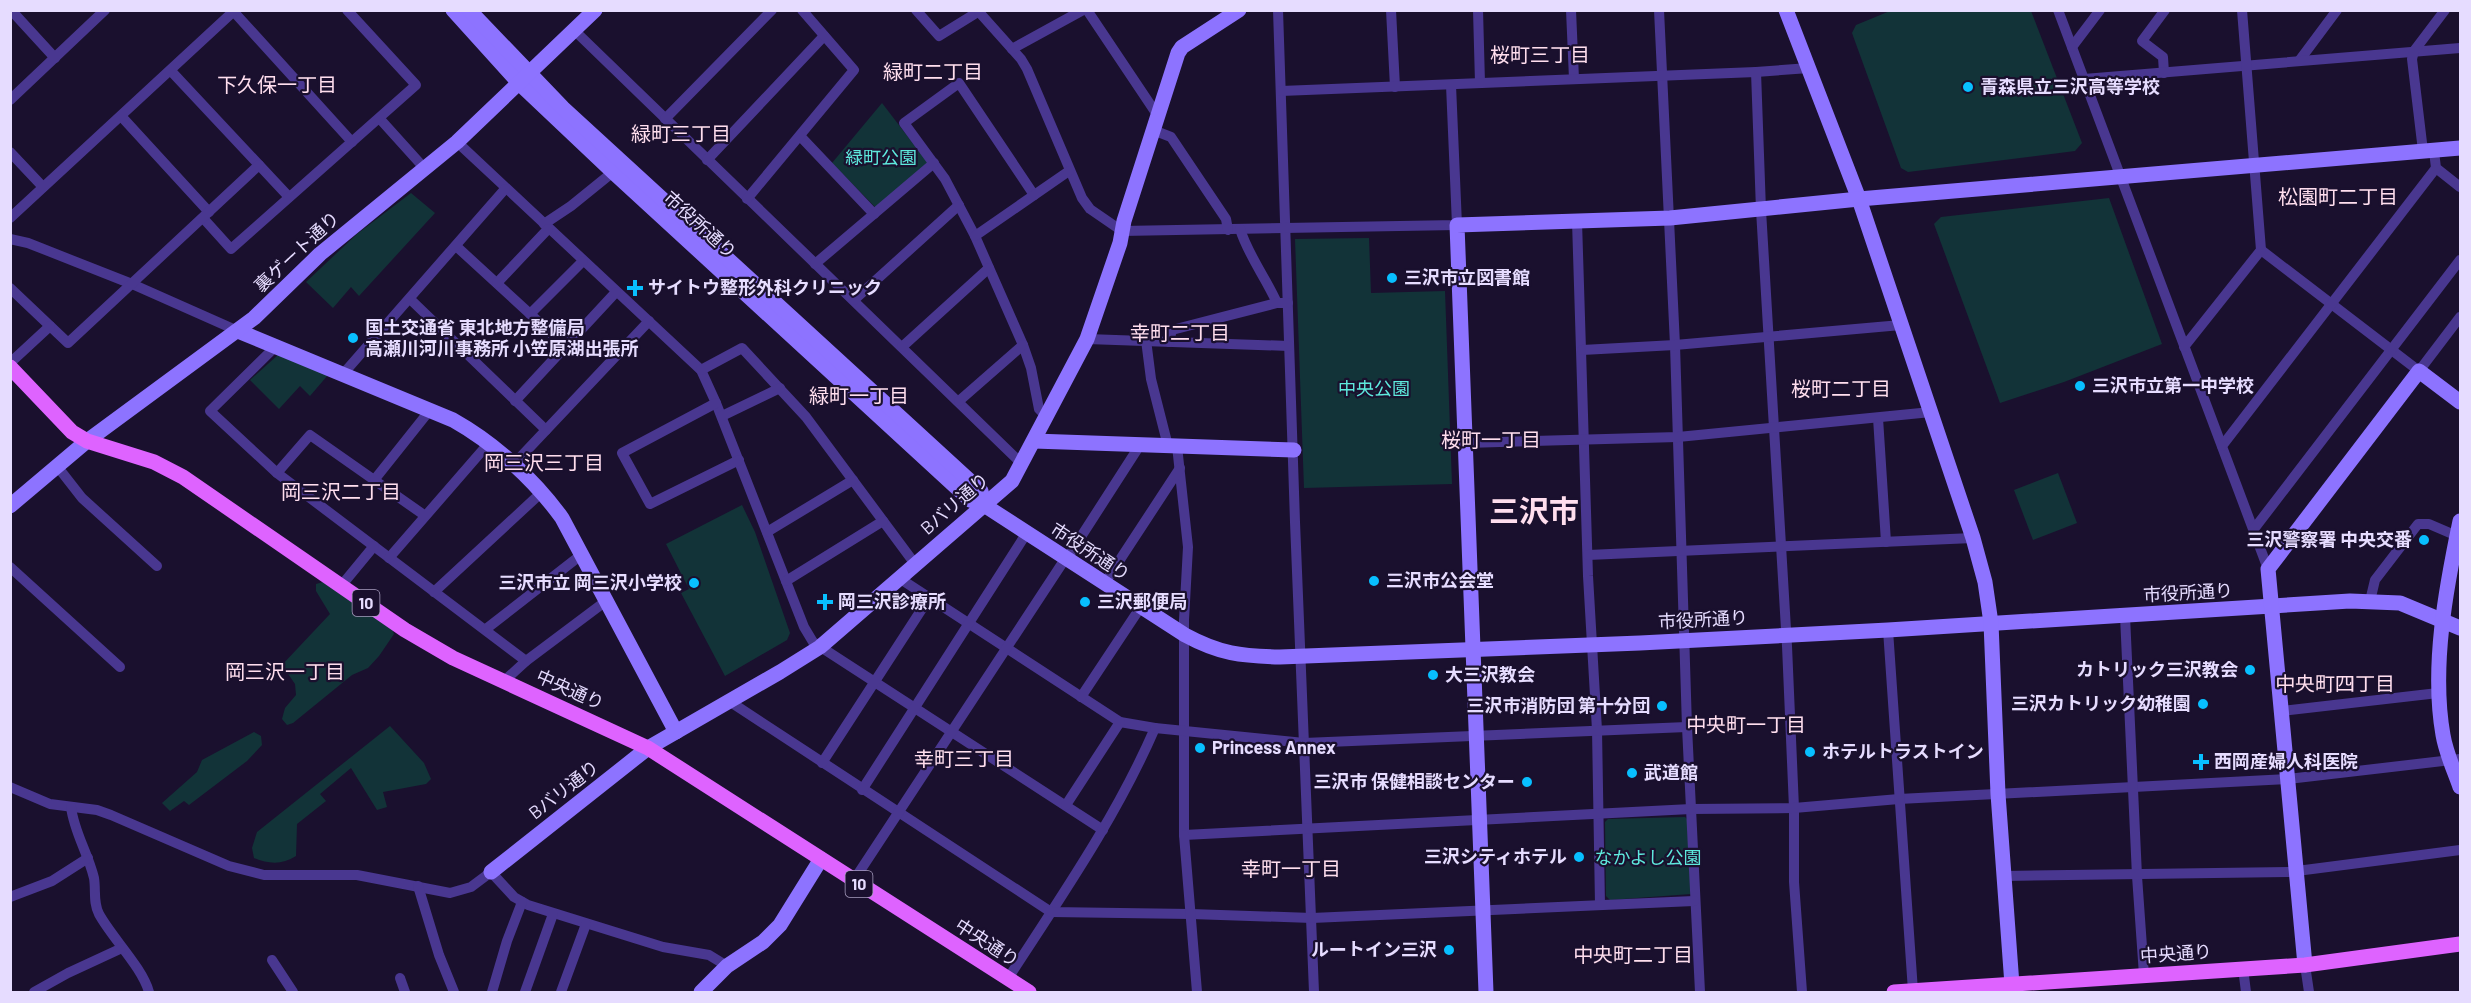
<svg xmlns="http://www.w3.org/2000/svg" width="2471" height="1003" font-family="Barlow,'Noto Sans JP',sans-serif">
<rect width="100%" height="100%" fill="#1a102e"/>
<g fill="#123338">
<polygon points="1890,11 2031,11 2082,143 2075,151 1908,172 1901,168 1852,33 1856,25"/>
<polygon points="882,103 928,163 876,208 832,163"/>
<polygon points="411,193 435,213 359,296 351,287 333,308 306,282 357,234"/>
<polygon points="2109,198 2162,344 2064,382 2000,403 1934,224 1941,217"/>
<polygon points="1369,238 1371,293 1445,291 1452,484 1304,488 1295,239"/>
<polygon points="279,354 328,375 310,396 300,386 279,409 250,380"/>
<polygon points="2058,473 2077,523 2033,540 2014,490"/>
<polygon points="742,505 755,532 790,633 787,640 725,676 681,593 689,589 666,544"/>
<polygon points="323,582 392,629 394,634 379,656 368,668 352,675 293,723 287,725 282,719 285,708 296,695 295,684 282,665 330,614 316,591 316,584"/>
<path d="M390,726L424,763L431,779L426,784L383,792L387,807L377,810L351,768L320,794L326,801L297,824L296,856C282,865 269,864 254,858L252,848L257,832Z"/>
<polygon points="254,732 261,736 262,745 247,761 189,805 184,801 170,811 162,803 197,772 202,760"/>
<polygon points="1685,817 1687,819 1691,894 1610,900 1606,896 1605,822 1608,819"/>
</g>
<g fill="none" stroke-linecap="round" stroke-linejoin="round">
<g stroke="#493790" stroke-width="10">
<polyline points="11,10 55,58"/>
<polyline points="916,10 939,36 981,10"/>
<polyline points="1087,10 1158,116"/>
<polyline points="1278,10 1295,522 1314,992"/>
<polyline points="1391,10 1395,87"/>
<polyline points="1478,10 1480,83"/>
<polyline points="1571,10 1574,79"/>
<polyline points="1659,10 1675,345 1687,727 1700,992"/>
<polyline points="2058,10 2268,569"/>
<polyline points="234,12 352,142"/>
<polyline points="979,12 1021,59 1027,69 1082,198 1090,209 1122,231 1457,225 1451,85"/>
<polyline points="575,31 1021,463"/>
<polyline points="2072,47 2100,10"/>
<polyline points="1012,49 1083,10"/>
<polyline points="2299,61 2337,10"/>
<polyline points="171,71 289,197"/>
<polyline points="1756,72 1809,68"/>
<polyline points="2164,73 2163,57 2142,41 2165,10"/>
<polyline points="2084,79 2460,48"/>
<polyline points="1281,91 1756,72 1761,210 1787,646 1794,808 1794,882 1802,992"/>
<polyline points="10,100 105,10"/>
<polyline points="121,116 209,212"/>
<polyline points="380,119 426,170"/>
<polyline points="665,119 772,10"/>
<polyline points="1153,130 1171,137 1226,219 1228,230"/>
<polyline points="801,137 874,214"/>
<polyline points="457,142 701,370 716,403 804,627 813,642 1103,830"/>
<polyline points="2423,151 2412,59 2414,51 2445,10"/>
<polyline points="2434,151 2436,168 2460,187"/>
<polyline points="10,152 43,187"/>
<polyline points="707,160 824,36"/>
<polyline points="1034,195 959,83 904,123 945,179 975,236 1023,345 1031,368 1039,409 1046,416"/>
<polyline points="747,199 854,70 802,10"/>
<polyline points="10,218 235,10"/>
<polyline points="203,218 231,249 416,85 347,10"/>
<polyline points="1577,221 1588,576 1597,730 1600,905"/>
<polyline points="544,224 571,206 613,172"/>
<path d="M1240,229C1248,255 1266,278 1277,303"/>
<polyline points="975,236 1069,171"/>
<polyline points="10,239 28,243 132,284 238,331"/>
<polyline points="456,246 565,346"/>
<polyline points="2261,250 2419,371 2460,317"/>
<polyline points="815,264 934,163"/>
<polyline points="497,283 548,229"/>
<polyline points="10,288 68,343 259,165"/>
<polyline points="410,299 546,430"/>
<polyline points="854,300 959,205"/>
<polyline points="530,314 583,261"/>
<polyline points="1087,339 1289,346"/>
<polyline points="1146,340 1151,379 1168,446"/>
<polyline points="1169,342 1172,330 1277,303 1288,303"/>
<polyline points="275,347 210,411 277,473 526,661"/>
<polyline points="902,347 989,268"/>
<polyline points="2184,347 2261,250 2242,10"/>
<polyline points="1582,350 1675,345 1901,325"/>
<polyline points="10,363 50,326"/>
<polyline points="701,370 742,348 806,417 915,564"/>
<polyline points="343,374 505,189"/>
<polyline points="515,401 616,292"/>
<polyline points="959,401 1023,345"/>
<polyline points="716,403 622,453 650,504 739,460"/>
<polyline points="722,416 780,388"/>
<polyline points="1878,418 1886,542"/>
<polyline points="1466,443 1678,437 1931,412"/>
<polyline points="1177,446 1188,547 1184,620 1184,835 1691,809 1794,808 1899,799 2288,779 2460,759"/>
<polyline points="2222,446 2436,168"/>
<polyline points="513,465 649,321"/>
<polyline points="57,466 82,498 157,566"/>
<polyline points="277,473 310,435 424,515"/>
<polyline points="375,479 430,410"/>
<polyline points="2254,529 2460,260"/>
<polyline points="767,532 853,480"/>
<polyline points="1588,555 1973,538"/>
<polyline points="389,558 488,444"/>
<polyline points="1066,560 1140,445"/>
<polyline points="10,567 120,667"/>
<path d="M899,578L1120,722L1155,728C1116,818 1060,898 1007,980"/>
<polyline points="786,581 883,521"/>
<polyline points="1104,584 1180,468"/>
<polyline points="341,586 374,546"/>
<polyline points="434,592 542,492"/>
<polyline points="2370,601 2375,580 2418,524 2429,524 2457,536"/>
<polyline points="2125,616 2137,876 2144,975"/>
<polyline points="486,629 581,555"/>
<polyline points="1888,630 1913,991"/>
<polyline points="503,682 526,661 606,601"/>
<polyline points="1081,697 1140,608"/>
<polyline points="729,701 1051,912 1191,914 1312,918 1694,901"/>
<polyline points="2282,711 2438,693"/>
<polyline points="1155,728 1304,743 1687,727"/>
<polyline points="822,763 929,598"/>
<polyline points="10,787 50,804 97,810 111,815 229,866 264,875 357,875 450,893 471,887 491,872 514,897 528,905 663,947 709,955 727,966"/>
<polyline points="862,790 1026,534"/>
<polyline points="1066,805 1120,722"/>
<path d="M71,807C74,832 88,853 94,878C96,890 93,903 99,914C112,938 142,967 149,992"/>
<polyline points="1184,835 1197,992"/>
<polyline points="2005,876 2289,872 2460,850"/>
<polyline points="854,880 1065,559"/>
<polyline points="418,886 439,955 454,992"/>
<polyline points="10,897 52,881 88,858"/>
<polyline points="272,960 293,992"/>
<polyline points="2305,965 2309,992"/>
<polyline points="2243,968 2246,992"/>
<polyline points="400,978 405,992"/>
<polyline points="34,992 68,973 122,948"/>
<polyline points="492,992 507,941 522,902"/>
<polyline points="525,992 553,914"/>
<polyline points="561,992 586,924"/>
</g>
<g stroke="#8d73ff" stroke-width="15">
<path d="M453,10L520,84L613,172L970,500L984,505L1185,635C1220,654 1241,656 1280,657L1640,643L1888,630L2350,601L2400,603L2460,628"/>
<polyline points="469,10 563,108 981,491 984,505"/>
<polyline points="1786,10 1859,199 1973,538 1985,582 1991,623 1998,794 2012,985"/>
<path d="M238,331L453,420C494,443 534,479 562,518L676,732"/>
<polyline points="1034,441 1294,450"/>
<polyline points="10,506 87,441 254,318 320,254 457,142 595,10"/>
<path d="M2460,521C2446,588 2431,667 2443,735C2446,753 2454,770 2460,787"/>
<polyline points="491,872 648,748 780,672 820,647 1012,481 1087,339 1120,243 1124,221 1178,53 1182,47 1239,10"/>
<polyline points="2305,965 2268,569 2419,371 2460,402"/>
<polyline points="701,992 727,966 763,942 780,925 821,859"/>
<polyline points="1486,992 1457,225 1670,218 1859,199 2460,148"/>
</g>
<g stroke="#de63ff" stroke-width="15">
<polyline points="10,367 72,432 87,441 154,462 183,477 405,630 453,658 648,748 1029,992"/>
<polyline points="1894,992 2305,965 2460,944"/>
</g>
</g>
<g fill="#08bfff" stroke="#1a102e" stroke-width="2">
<circle cx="1968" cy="87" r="6"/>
<circle cx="1392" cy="278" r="6"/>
<path d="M632 279h6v6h6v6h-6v6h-6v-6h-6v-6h6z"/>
<circle cx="353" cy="338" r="6"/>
<circle cx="2080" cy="386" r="6"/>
<circle cx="2424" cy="540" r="6"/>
<circle cx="1374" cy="581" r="6"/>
<circle cx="694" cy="583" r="6"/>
<path d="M822 593h6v6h6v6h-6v6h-6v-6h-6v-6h6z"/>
<circle cx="1085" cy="602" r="6"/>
<circle cx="2250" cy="670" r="6"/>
<circle cx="1433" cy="675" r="6"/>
<circle cx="2203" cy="704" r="6"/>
<circle cx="1662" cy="706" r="6"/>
<circle cx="1200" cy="748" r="6"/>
<circle cx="1810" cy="752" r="6"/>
<path d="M2198 753h6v6h6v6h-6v6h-6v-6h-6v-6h6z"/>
<circle cx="1632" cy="773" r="6"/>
<circle cx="1527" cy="782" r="6"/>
<circle cx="1579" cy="857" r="6"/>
<circle cx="1449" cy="950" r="6"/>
</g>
<g text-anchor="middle" stroke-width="4.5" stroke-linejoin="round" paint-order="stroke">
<g fill="#1a102e" stroke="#a99fc0" stroke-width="1.5">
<rect x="352.5" y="590" width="27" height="26" rx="4.5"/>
<rect x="845.5" y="871" width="27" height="26" rx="4.5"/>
</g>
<g font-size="16" font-weight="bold" fill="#e6dcff">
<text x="366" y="609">10</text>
<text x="859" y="890">10</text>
</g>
<g font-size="18" font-weight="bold" fill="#e6dcff" stroke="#1a102e" text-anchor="start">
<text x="1980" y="93">青森県立三沢高等学校</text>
<text x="1404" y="284">三沢市立図書館</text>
<text x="648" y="294">サイトウ整形外科クリニック</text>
<text x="365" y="334">国土交通省 東北地方整備局<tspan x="365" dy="21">高瀬川河川事務所 小笠原湖出張所</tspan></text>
<text x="2092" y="392">三沢市立第一中学校</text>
<text x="2412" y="546" text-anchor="end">三沢警察署 中央交番</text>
<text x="1386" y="587">三沢市公会堂</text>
<text x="682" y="589" text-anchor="end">三沢市立 岡三沢小学校</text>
<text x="838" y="608">岡三沢診療所</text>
<text x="1097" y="608">三沢郵便局</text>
<text x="2238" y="676" text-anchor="end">カトリック三沢教会</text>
<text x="1445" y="681">大三沢教会</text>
<text x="2191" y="710" text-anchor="end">三沢カトリック幼稚園</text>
<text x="1650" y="712" text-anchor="end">三沢市消防団 第十分団</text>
<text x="1212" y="754">Princess Annex</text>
<text x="1822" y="758">ホテルトラストイン</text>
<text x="2214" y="768">西岡産婦人科医院</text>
<text x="1644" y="779">武道館</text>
<text x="1515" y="788" text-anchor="end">三沢市 保健相談センター</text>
<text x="1567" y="863" text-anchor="end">三沢シティホテル</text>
<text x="1437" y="956" text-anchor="end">ルートイン三沢</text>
</g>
<g font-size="18" fill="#5ee9dd" stroke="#1a102e">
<text x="881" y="164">緑町公園</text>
<text x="1374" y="395">中央公園</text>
<text x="1648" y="864">なかよし公園</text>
</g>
<g font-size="18" fill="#e6dcff" stroke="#1a102e">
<text transform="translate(700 225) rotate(42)" y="6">市役所通り</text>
<text transform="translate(297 252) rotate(-43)" y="6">裏ゲート通り</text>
<text transform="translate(955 504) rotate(-41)" y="6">Bバリ通り</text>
<text transform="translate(1090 552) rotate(33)" y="6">市役所通り</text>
<text transform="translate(2188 593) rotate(-3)" y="6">市役所通り</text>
<text transform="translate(1703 620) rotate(-3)" y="6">市役所通り</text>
<text transform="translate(570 690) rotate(24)" y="6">中央通り</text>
<text transform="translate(564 790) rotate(-38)" y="6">Bバリ通り</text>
<text transform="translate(987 943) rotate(33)" y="6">中央通り</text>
<text transform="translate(2176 954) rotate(-4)" y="6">中央通り</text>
</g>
<g font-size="20" fill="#ffdeee" stroke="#1a102e">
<text x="1540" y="62">桜町三丁目</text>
<text x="933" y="79">緑町二丁目</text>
<text x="277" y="92">下久保一丁目</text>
<text x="681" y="141">緑町三丁目</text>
<text x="2338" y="204">松園町二丁目</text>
<text x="1180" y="340">幸町二丁目</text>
<text x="1841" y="396">桜町二丁目</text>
<text x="859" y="403">緑町一丁目</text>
<text x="1491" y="447">桜町一丁目</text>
<text x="544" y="470">岡三沢三丁目</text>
<text x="341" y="499">岡三沢二丁目</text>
<text x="285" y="679">岡三沢一丁目</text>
<text x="2335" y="691">中央町四丁目</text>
<text x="1746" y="732">中央町一丁目</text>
<text x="964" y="766">幸町三丁目</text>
<text x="1291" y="876">幸町一丁目</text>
<text x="1633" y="962">中央町二丁目</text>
</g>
<g font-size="30" font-weight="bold" fill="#ffdeee" stroke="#1a102e">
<text x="1534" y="522">三沢市</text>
</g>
</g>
<rect width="2471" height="1003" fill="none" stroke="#e6dcff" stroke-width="24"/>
</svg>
